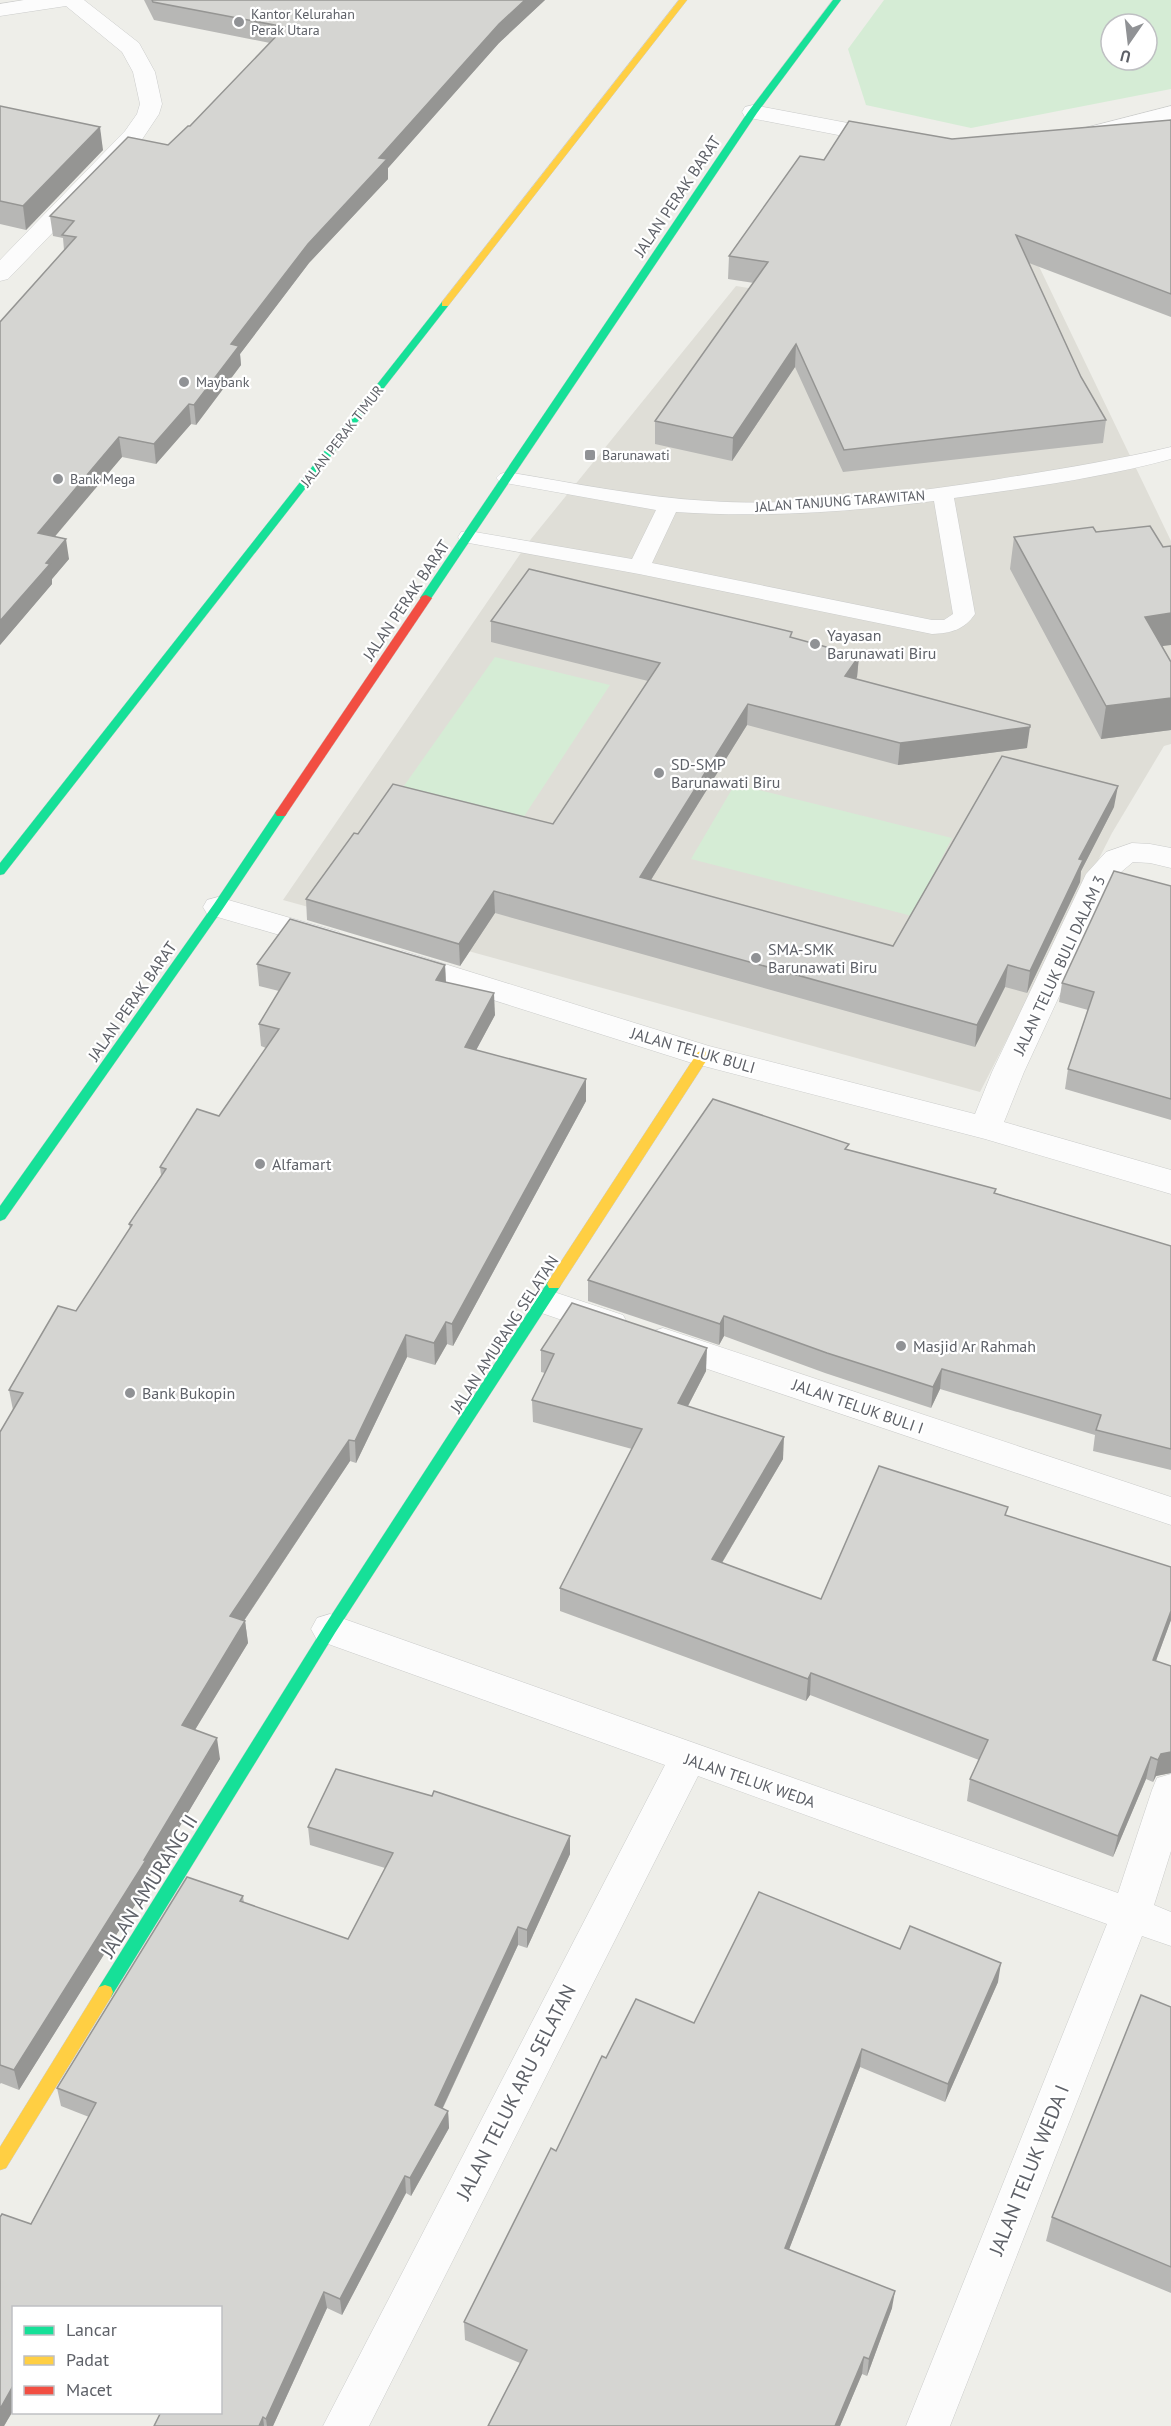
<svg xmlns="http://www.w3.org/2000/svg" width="1171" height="2426" font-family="'PT Sans',sans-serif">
<rect width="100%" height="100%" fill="#eeeee9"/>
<polygon fill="#dfded7" points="1021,229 1171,541 1171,744 1164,746 1112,833 980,1092 283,900 527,544 736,286 841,303"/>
<g fill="#d5ecd5" fill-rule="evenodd">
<path d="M884,0H1171V89L971,128L866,105L848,49ZM1111,24H1147V60H1111Z"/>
<polygon points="495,657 610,685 519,824 399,793"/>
<polygon points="735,784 952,838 912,916 691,859"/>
</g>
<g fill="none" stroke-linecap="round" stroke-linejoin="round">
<defs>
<path id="lane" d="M1171,447V459C1100,478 1027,488 954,498L975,614C964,630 951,633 932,634L639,574L469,543L461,542L458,537L461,532L469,531L632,559L656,510L500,482L496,478L500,474L507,472C574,483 640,497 709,501C803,507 900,494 993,480C1053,470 1112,461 1171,447ZM934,501L953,614L944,620H932L652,563L676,512C763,518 848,512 934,501Z"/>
<g id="street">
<polygon points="24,0 84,0 139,43 155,72 162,104 159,114 141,141 8,279 0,281 0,260 125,131 137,114 140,104 133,72 122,52 66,6 0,16 0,4"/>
<polygon points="753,105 890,131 898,133 901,138 898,143 890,145 745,117 742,112 745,107"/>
<polygon points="1171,106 1171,120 1089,141 1081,139 1078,134 1081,129"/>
<polygon points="1132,843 1150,844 1171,848 1171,868 1150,863 1133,862 1114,878 1024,1072 1004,1122 1171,1170 1171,1194 985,1139 692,1063 392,968 388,961 392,954 403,951 709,1046 975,1114 992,1072 1086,874 1106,852"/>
<polygon points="218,897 339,932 343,939 339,946 328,949 207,914 203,907 207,900"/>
<polygon points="545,1289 623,1315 628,1324 623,1333 611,1337 533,1310 528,1301 533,1292"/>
<polygon points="663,1328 1171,1497 1171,1525 651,1350 646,1341 651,1332"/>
<polygon points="330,1614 1118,1893 1152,1790 1157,1778 1171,1774 1171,1851 1154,1905 1171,1912 1171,1946 1142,1936 950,2426 906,2426 1107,1924 698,1776 369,2426 323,2426 665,1765 317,1640 311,1629 317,1618"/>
</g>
<g id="fast">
<polygon points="833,0 841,0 757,113 430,600 422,600 420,598 748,112"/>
<polygon points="445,301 448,302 448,306 4,874 0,875 0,863 442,302"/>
<polygon points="281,809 287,813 222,910 5,1219 0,1221 0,1206 214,904 277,810"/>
<polygon points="554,1279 559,1280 561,1284 559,1288 335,1633 111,1997 105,1999 99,1997 97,1992 99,1987 325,1625 549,1280"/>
</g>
<g id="slow">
<polygon points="679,0 687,0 448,306 442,306 442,302"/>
<polygon points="703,1051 708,1052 709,1055 708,1058 559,1288 549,1288 547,1284 549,1280 698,1052"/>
<polygon points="105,1985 111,1987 113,1992 111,1997 6,2168 0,2170 0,2147 99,1987"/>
</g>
<polygon id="jam" points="426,595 432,598 285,816 277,816 275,813 277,810 422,596"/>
</defs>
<use href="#lane" stroke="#cbcccb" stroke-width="1"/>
<use href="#street" stroke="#cbcccb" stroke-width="1"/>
<use href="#fast" stroke="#cbcccb" stroke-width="1"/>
<use href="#slow" stroke="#cbcccb" stroke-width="1"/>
<use href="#jam" stroke="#cbcccb" stroke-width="1"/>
<use href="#lane" fill="#fcfcfc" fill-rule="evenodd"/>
<use href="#street" fill="#fcfcfc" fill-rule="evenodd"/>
<use href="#fast" fill="#16e098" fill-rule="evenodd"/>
<use href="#slow" fill="#ffcf43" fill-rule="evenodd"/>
<use href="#jam" fill="#f24e42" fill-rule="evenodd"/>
</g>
<g fill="#b7b7b5">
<polygon points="144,0 545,0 499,43 388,168 388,179 309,263 240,354 241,365 196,425 191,424 156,464 122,457 54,536 69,559 52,579 52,584 0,645 64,250 63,238 53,236 50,216 168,145 190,126 270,43 154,20"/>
<polygon points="0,106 103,150 26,230 0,224"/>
<polygon points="1171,120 1171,317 1029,263 1081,377 1106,420 1103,443 843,472 795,367 732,461 655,444 655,421 754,283 728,279 729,256 824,160 952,139"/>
<polygon points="1096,532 1163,547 1162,646 1171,662 1171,730 1101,739 1010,569 1014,537"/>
<polygon points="491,621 792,638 859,656 857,677 856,679 1027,748 898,765 747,725 651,880 893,946 1114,807 1081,871 1080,882 1027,993 1005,987 975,1047 495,913 460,966 307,920 306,899 358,834 553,824 648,681 491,642"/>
<polygon points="1171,886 1171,1120 1065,1089 1068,1069 1088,1010 1059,1002 1062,983"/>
<polygon points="257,964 445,965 446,982 495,1015 476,1050 586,1101 453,1346 447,1344 435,1365 407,1357 356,1463 350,1461 244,1621 245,1621 248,1643 195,1730 220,1759 149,1878 150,1881 19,2090 1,2083 0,2084 0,1432 13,1410 9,1390 76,1311 130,1229 129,1224 161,1175 160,1167 219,1116 266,1048 261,1046 259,1024 279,991 259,986"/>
<polygon points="848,1150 996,1189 995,1193 1171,1246 1171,1470 1093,1451 1095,1435 940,1389 931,1408 825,1373 724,1336 719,1345 588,1301 588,1280"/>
<polygon points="541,1350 706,1371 688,1406 783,1459 722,1563 821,1599 1007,1516 1171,1567 1171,1620 1156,1661 1171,1666 1171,1773 1156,1776 1153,1782 1146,1779 1113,1857 967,1801 970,1779 979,1760 810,1695 806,1701 560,1611 560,1588 632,1449 533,1422 532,1400 545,1373 541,1372"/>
<polygon points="336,1769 432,1796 434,1791 570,1836 570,1854 527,1948 518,1945 443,2108 448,2111 449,2128 411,2196 406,2193 342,2315 327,2308 273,2426 154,2426 161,2412 220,2412 220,2307 14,2307 14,2409 4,2426 0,2426 0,2217 2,2214 31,2224 89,2117 61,2106 57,2088 187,1877 243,1896 244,1903 348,1939 385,1868 310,1845 308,1827"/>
<polygon points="998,1982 945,2102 860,2067 789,2249 892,2308 867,2376 862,2374 840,2426 488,2426 520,2363 465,2340 464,2322 606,2058 694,2023"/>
<polygon points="1171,2007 1171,2293 1046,2241 1052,2217"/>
</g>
<g fill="#959593">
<polygon points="525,0 545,0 499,43 388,168 388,179 309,263 240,354 241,365 196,425 194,405 231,344 308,244 379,158 499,24"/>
<polygon points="100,127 103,150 26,230 23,206"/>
<polygon points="796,344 795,367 732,461 733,438"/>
<polygon points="189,404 191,424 156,464 154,444"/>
<polygon points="119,437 122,457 41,553 38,533"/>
<polygon points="66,539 69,559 52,579 52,584 0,645 0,621 46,563"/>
<polygon points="1171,613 1171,645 1140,649 1145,617"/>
<polygon points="859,656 857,677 843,698 845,676"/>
<polygon points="1171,698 1171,730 1101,739 1106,706"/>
<polygon points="748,704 747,725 639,899 640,877"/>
<polygon points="1030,727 1027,748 898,765 900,743"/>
<polygon points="1118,786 1114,807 1081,871 1080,882 1027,993 1030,971 1079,859"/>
<polygon points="494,891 495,913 460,966 459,944"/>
<polygon points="445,965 446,987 436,980"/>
<polygon points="1008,965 1005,987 975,1047 977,1025"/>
<polygon points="494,993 495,1015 466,1069 465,1047"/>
<polygon points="586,1079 586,1101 453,1346 452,1324"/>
<polygon points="724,1316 724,1336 719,1345 720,1324"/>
<polygon points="446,1322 447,1344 435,1365 434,1343"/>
<polygon points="406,1335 407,1357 356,1463 355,1441"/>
<polygon points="707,1348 706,1371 678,1425 678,1403"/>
<polygon points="942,1369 940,1389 931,1408 933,1387"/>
<polygon points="784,1437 783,1459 711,1581 712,1559"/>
<polygon points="349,1440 350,1461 233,1637 230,1616"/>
<polygon points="1171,1611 1171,1620 1148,1682 1153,1660"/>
<polygon points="245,1621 248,1643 185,1746 182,1725"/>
<polygon points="811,1673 810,1695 806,1701 808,1679"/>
<polygon points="217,1738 220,1759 149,1878 150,1881 19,2090 14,2070 144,1860"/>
<polygon points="1171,1752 1171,1773 1156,1776 1153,1782 1158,1760 1161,1754"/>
<polygon points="1151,1757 1146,1779 1113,1857 1118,1836"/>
<polygon points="570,1836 570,1854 527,1948 527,1930"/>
<polygon points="518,1927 518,1945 436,2122 435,2105"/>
<polygon points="1001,1963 998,1982 945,2102 948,2084"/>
<polygon points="862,2049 860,2067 783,2265 785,2248"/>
<polygon points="448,2111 449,2128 411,2196 410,2178"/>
<polygon points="405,2176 406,2193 342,2315 340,2299"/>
<polygon points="895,2291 892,2308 867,2376 869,2359"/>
<polygon points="324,2292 327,2308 273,2426 267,2426 266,2419"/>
<polygon points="864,2357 862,2374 840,2426 835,2426"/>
<polygon points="14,2384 14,2409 4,2426 0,2426 0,2409"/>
<polygon points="263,2417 264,2426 259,2426"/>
</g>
<g fill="#d5d5d2" stroke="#959593" stroke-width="1.5">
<polygon points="152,0 525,0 499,24 379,158 387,159 308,244 231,344 239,346 194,405 189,404 154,444 119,437 38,533 66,539 46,563 50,564 0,621 0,322 76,237 62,235 74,221 50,216 128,137 168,145 188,126 190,126 285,27 153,2"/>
<polygon points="0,106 100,127 23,206 0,201"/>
<polygon points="1171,120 1171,294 1016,235 1081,377 1106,420 844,450 796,344 733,438 655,421 768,262 729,256 800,156 824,160 849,121 952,139"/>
<polygon points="1150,526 1163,547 1171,546 1171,613 1145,617 1171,662 1171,698 1106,706 1014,537 1093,527 1096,532"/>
<polygon points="529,569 792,632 790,637 859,656 845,676 1030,725 1030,727 900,743 748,704 640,877 893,946 1002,756 1118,786 1079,859 1083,860 1030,971 1008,965 977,1025 494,891 459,944 306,899 354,833 358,834 393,784 553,824 660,663 491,621"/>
<polygon points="1114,871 1171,886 1171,1099 1068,1069 1094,992 1062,983"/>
<polygon points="290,919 445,965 436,980 494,993 465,1047 586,1079 452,1324 446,1322 434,1343 406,1335 355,1441 349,1440 230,1616 245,1621 182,1725 217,1738 144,1860 146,1860 14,2070 0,2065 0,1432 23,1393 9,1390 58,1306 76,1311 132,1225 129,1224 166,1169 160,1167 197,1109 219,1116 279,1029 259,1024 290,973 257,964"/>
<polygon points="713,1099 849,1144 845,1149 996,1189 994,1193 1171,1246 1171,1449 1096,1430 1101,1415 942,1369 933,1387 827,1353 724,1316 720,1324 588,1280"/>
<polygon points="572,1303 707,1348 678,1403 784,1437 712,1559 821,1599 879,1466 1008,1507 1005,1515 1171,1567 1171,1611 1153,1660 1171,1666 1171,1752 1161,1754 1158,1760 1151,1757 1118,1836 970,1779 988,1740 811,1673 808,1679 560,1588 642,1429 532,1400 554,1354 541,1350"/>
<polygon points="336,1769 432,1796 434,1791 570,1836 527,1930 518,1927 435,2105 448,2111 410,2178 405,2176 340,2299 324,2292 266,2419 263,2417 259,2426 154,2426 161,2412 220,2412 220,2307 14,2307 14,2384 0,2409 0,2217 2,2214 31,2224 96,2103 57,2088 187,1877 243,1896 240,1901 348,1939 393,1853 308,1827"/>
<polygon points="759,1892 900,1949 910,1926 1001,1963 948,2084 862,2049 785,2248 895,2291 869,2359 864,2357 835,2426 488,2426 527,2350 464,2322 551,2148 556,2151 602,2056 606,2058 636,1999 694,2023"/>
<polygon points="1141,1995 1171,2007 1171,2267 1052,2217"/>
</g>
<g fill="#909295" stroke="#fff" stroke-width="2">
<circle cx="239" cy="22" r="6"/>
<circle cx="184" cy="382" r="6"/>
<rect x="584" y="449" width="12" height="12" rx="3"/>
<circle cx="58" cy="479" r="6"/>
<circle cx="815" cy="644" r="6"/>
<circle cx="659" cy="773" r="6"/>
<circle cx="756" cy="958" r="6"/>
<circle cx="260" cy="1164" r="6"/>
<circle cx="901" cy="1346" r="6"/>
<circle cx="130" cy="1393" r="6"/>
</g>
<g text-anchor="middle" stroke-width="4.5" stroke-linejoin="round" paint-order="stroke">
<g font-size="14" fill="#5e6168" stroke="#fff" text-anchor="start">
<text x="251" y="19">Kantor Kelurahan<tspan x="251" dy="16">Perak Utara</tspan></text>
<text x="196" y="387">Maybank</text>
<text x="602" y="460">Barunawati</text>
<text x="70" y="484">Bank Mega</text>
</g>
<g font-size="14" fill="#5e6168" stroke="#fff">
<text transform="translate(342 436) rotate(-52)" y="5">JALAN PERAK TIMUR</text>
<text transform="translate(840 501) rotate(-4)" y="5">JALAN TANJUNG TARAWITAN</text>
</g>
<g font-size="16" fill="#5e6168" stroke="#fff">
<text transform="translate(677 196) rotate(-56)" y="6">JALAN PERAK BARAT</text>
<text transform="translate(406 600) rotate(-56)" y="6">JALAN PERAK BARAT</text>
<text transform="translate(1059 965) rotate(-65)" y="6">JALAN TELUK BULI DALAM 3</text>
<text transform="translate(132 1001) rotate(-55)" y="6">JALAN PERAK BARAT</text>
<text transform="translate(693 1050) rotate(16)" y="6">JALAN TELUK BULI</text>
<text transform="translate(504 1334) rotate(-57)" y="6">JALAN AMURANG SELATAN</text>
<text transform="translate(858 1406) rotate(19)" y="6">JALAN TELUK BULI I</text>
<text transform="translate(750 1780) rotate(19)" y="6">JALAN TELUK WEDA</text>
</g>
<g font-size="16" fill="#5e6168" stroke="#fff" text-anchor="start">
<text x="827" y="641">Yayasan<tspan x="827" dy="18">Barunawati Biru</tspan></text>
<text x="671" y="770">SD-SMP<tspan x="671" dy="18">Barunawati Biru</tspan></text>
<text x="768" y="955">SMA-SMK<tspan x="768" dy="18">Barunawati Biru</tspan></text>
<text x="272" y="1170">Alfamart</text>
<text x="913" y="1352">Masjid Ar Rahmah</text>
<text x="142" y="1399">Bank Bukopin</text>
</g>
<g font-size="20" fill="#5e6168" stroke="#fff">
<text transform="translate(149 1886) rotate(-58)" y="7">JALAN AMURANG II</text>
<text transform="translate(516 2092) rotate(-63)" y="7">JALAN TELUK ARU SELATAN</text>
<text transform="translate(1029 2170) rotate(-68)" y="7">JALAN TELUK WEDA I</text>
</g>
</g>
<rect x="12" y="2306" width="210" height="108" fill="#ffffff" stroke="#bfc0c3" stroke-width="1.5"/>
<rect x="24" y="2326" width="30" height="9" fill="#16e098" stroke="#bfc0c3" stroke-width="1.5"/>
<text x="66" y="2336" font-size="18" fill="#5e6168">Lancar</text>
<rect x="24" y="2356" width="30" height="9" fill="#ffcf43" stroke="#bfc0c3" stroke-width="1.5"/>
<text x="66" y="2366" font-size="18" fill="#5e6168">Padat</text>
<rect x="24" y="2386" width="30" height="9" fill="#f24e42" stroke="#bfc0c3" stroke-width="1.5"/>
<text x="66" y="2396" font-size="18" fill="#5e6168">Macet</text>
<g transform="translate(1129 42) rotate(194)"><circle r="28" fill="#ffffff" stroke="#bfc0c3" stroke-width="1.5"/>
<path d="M0-4.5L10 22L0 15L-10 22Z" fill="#909295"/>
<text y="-9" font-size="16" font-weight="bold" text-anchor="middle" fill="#5e6168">U</text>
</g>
</svg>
